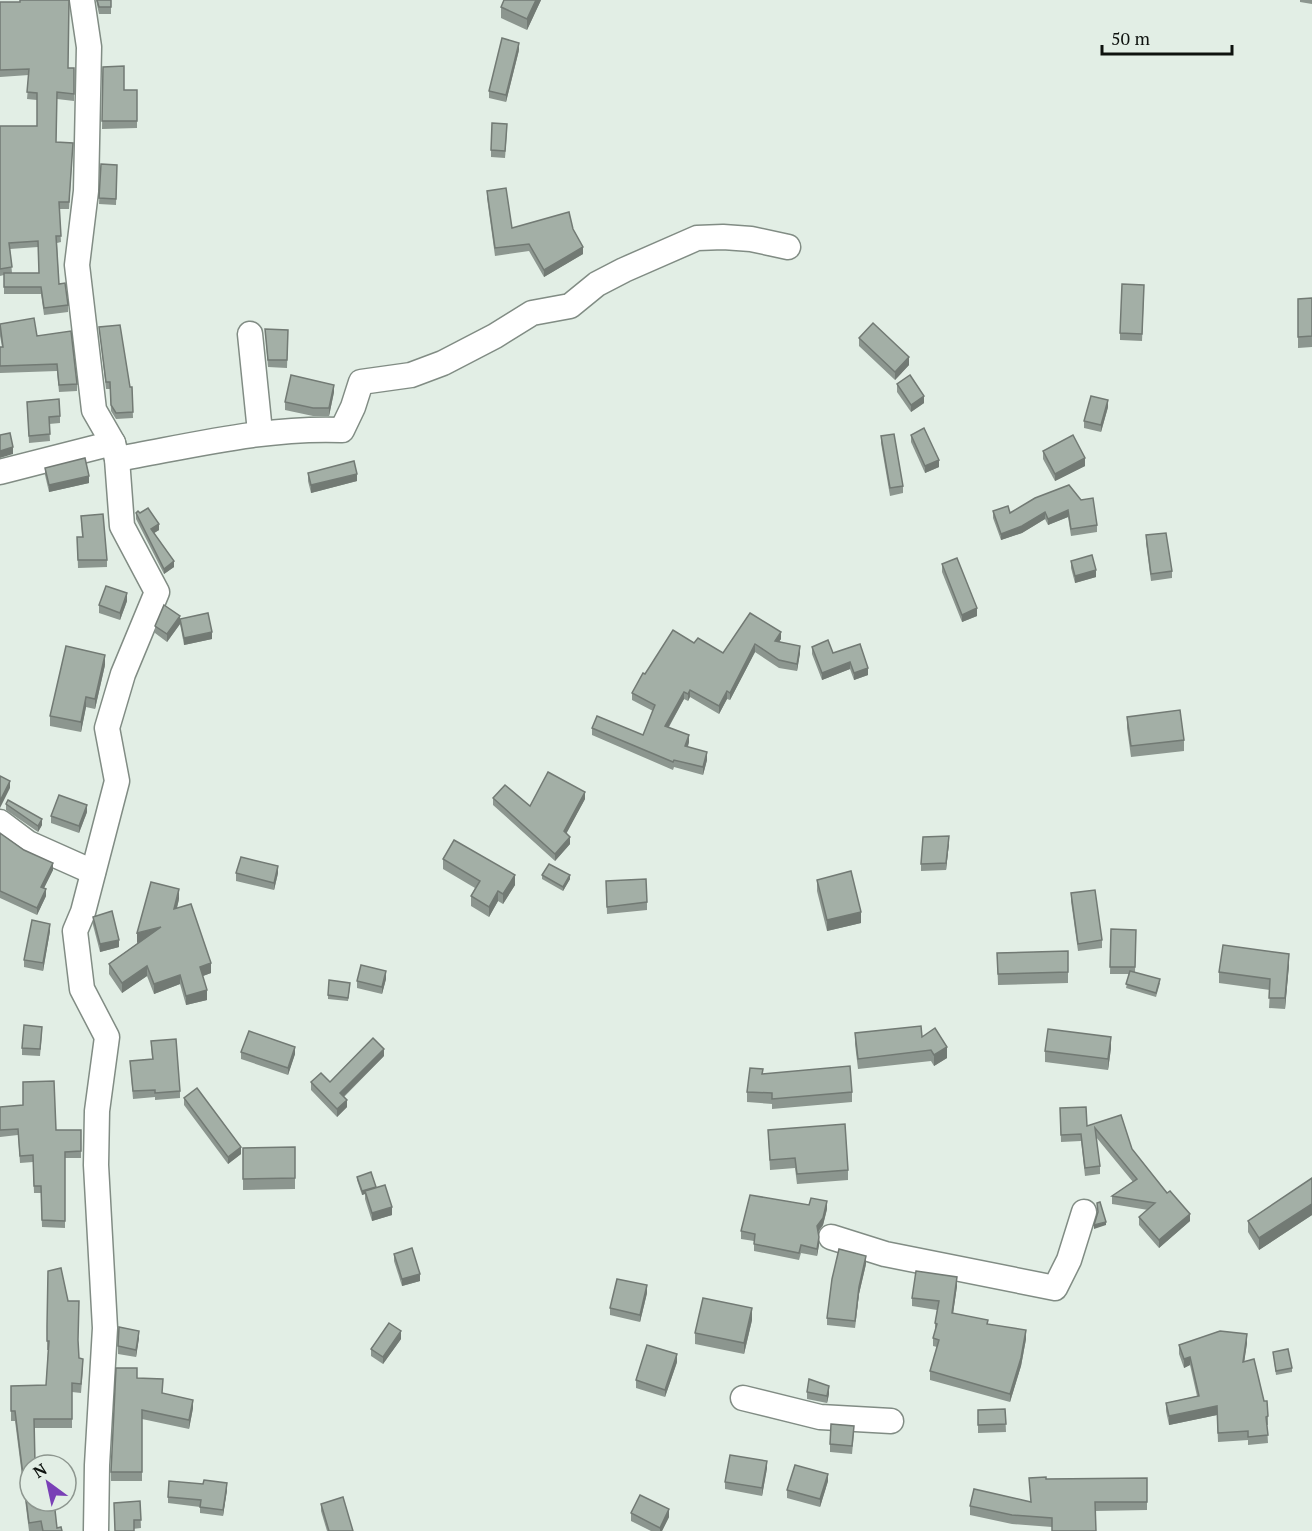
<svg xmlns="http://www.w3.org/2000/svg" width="1312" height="1531" font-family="'PT Serif',serif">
<rect width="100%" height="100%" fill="#e2eee5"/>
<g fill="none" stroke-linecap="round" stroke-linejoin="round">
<defs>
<g id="minor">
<polyline points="82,0 89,47 86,191 77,265 94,410 113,443 117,459 122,526 157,592 123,674 107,728 117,781 83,912 75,931 82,989 107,1037 97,1111 96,1165 105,1328 97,1465 96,1531"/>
<polyline points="250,334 260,432"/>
<path d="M117,459C191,446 265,427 342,430L353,407L361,382L411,375L443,363L495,336L532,313L570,306L597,284L624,270L697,238L723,237L751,239L788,247"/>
<polyline points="0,472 113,443"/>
<polyline points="0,822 28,843 93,872"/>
<polyline points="831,1237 885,1254 1055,1288 1069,1260 1084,1212"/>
<polyline points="743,1398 820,1417 891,1421"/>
</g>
</defs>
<use href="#minor" stroke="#818c84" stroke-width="27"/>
<use href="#minor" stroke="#fff" stroke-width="24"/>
</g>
<g fill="#8c968f" fill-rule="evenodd">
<polygon points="96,0 111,0 111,14 99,14"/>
<polygon points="504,0 541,0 527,30 501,18 501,7"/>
<polygon points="1300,0 1312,0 1312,4 1300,2"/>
<path d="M0,2L68,68H74V101L57,99L56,142L73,143L69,209H59L61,242L57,243L59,284L68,305V312L44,315L41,294H4V275L0,276V126H37V100L27,99L29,75L0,77ZM38,247L39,273H12L10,249Z"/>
<polygon points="519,50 506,102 489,98 489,91"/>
<polygon points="103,67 124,90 137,90 137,128 102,129"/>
<polygon points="507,131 505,158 491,157 491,150"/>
<polygon points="101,164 117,165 116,205 99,204"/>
<polygon points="487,191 512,228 573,229 583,254 544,277 529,251 495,256 487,198"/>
<polygon points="1144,293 1142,341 1120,340 1120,333"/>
<polygon points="1312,298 1312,347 1298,348 1298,299"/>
<polygon points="0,324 37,336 77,384 77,391 59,392 57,371 0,373 0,347 2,347 0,336"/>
<polygon points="99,327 130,387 132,387 133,418 116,419 111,411 110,389 106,389"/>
<polygon points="265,329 288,330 287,368 268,367"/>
<polygon points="859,338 909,365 895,380 859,346"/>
<polygon points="897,384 924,403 911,412 897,392"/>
<polygon points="334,392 329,416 313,416 285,410 285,402"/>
<polygon points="27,402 60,416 60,423 49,424 50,441 29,443"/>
<polygon points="1108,407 1101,432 1084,428 1084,421"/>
<polygon points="911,435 939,467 925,473 911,442"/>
<polygon points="881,436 903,486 903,493 890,496 881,443"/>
<polygon points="1043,451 1085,466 1055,481 1043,459"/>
<polygon points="45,468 89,483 49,492 45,475"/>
<polygon points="308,473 357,481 311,493 308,481"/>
<polygon points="1035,498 1097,525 1097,532 1071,536 1068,517 1048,525 1045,519 1022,533 1001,540 993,518 993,511 1010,513"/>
<polygon points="136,513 159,530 154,533 174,567 164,574 136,519"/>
<polygon points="81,516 107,560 107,567 78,568 77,537 82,537"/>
<polygon points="1146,535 1172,571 1172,578 1151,581 1146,543"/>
<polygon points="1071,561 1096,577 1075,583 1071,568"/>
<polygon points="942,564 977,616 962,622 942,572"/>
<polygon points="127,601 120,620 99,613 99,605"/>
<polygon points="750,613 781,639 779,641 800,653 797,671 779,668 755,652 730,700 727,699 719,714 690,697 688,701 684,699 669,727 689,742 688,747 707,760 703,775 674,767 673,770 592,735 592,728 643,735 653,711 632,700 632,693 645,674 694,643 723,653"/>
<polygon points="180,619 212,639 184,645 180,624 167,642 155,633 155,626"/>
<polygon points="860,644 868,675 854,680 850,669 822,680 812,654 812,647 833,653"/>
<polygon points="105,665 95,709 86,707 81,732 50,726 50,716"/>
<polygon points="1127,717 1184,740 1184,751 1131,757 1127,728"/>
<polygon points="493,798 530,806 585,799 566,833 570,844 555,861 493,805"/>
<polygon points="6,804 42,825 38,832 6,810"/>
<polygon points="87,812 79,833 51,823 51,816"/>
<polygon points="0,833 53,870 44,888 46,896 37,915 0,898"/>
<polygon points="949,843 946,870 921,871 921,864"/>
<polygon points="443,859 515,885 503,904 498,901 489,917 471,906 471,896 475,888 443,869"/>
<polygon points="236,873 278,873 274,890 236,881"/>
<polygon points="542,875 570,879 563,891 542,879"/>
<polygon points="817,880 861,923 827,931 817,891"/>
<polygon points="606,881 647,902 647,910 607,914"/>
<polygon points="1071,893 1102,940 1102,948 1078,951 1071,901"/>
<polygon points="179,899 177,908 211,973 203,976 207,1000 186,1005 180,984 154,994 147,976 122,993 109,974 109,964 139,942 137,943"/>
<polygon points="93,917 119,947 100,952 93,925"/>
<polygon points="1111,929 1136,930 1135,972 1160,983 1156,997 1126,988 1129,974 1110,974"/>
<polygon points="50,931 43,971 24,967 24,960"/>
<polygon points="1068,951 1068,983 998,985 997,953"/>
<polygon points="1289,965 1285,1009 1269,1008 1270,990 1219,983 1219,972"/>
<polygon points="386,979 382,994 357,988 357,981"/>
<polygon points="350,987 348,1001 328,999 328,995"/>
<polygon points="855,1033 922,1037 947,1058 934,1066 931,1061 858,1069 855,1044"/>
<polygon points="42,1034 40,1056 22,1055 22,1048"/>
<polygon points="151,1041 180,1091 180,1098 155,1100 155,1097 133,1099 130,1061 152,1059"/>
<polygon points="1111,1048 1108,1070 1045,1062 1045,1051"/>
<polygon points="241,1052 295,1054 288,1075 241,1059"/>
<polygon points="384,1056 344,1097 347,1107 337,1117 311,1090 311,1082 330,1082"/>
<polygon points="763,1074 852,1092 852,1102 772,1109 772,1104 747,1102 747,1092"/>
<polygon points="184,1098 241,1154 228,1164 184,1105"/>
<polygon points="0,1107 56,1130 81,1130 81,1158 65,1158 65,1228 42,1227 41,1193 34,1193 33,1162 20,1163 18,1135 0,1137"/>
<polygon points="1060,1108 1087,1126 1121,1115 1132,1149 1190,1221 1159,1248 1139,1225 1139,1217 1148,1210 1112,1204 1112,1196 1133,1182 1096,1137 1100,1166 1100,1174 1085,1176 1081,1141 1061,1142"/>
<polygon points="768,1130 848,1170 848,1180 797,1184 795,1168 770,1170"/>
<polygon points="295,1147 295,1189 243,1190 243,1148"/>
<polygon points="357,1177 376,1188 392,1215 372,1221 365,1199 365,1194 362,1195 357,1180"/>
<polygon points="1312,1178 1312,1215 1259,1250 1248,1232 1248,1221"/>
<polygon points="827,1209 823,1225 818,1232 819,1245 817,1256 801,1253 799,1260 754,1251 754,1241 741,1239 741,1231"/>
<polygon points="394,1254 420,1281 402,1286 394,1261"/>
<polygon points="866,1264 859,1294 855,1328 827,1325 827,1318"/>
<polygon points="957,1286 953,1313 988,1324 1026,1339 1021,1366 1010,1402 930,1380 930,1371 937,1347 933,1346 933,1338 935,1332 935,1323 937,1310 912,1306 912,1298"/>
<polygon points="647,1293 640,1322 610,1315 610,1308"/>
<polygon points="68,1301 78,1342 79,1358 83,1368 81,1393 72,1392 72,1428 34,1428 30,1465 57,1528 62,1531 29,1531 15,1421 11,1421 11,1386 46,1385 48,1350 47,1350 47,1336"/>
<polygon points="752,1320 744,1354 695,1344 695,1333"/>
<polygon points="139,1338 136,1357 118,1354 118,1346"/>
<polygon points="401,1339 383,1364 371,1356 371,1349"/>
<polygon points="1247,1343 1244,1362 1264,1401 1268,1416 1268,1425 1267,1425 1268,1443 1248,1445 1248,1440 1218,1442 1217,1415 1169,1425 1166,1411 1166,1403 1197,1396 1190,1365 1184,1368 1179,1354 1179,1345"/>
<polygon points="1273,1352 1292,1368 1292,1372 1276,1375"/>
<polygon points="677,1362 665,1397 636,1388 636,1380"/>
<polygon points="137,1378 162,1393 193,1408 189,1429 142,1419 142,1481 111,1481 111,1472"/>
<polygon points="807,1392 829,1394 827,1403 807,1399"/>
<polygon points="1005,1409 1006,1432 978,1433 978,1410"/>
<polygon points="854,1433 852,1454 830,1452 830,1444"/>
<polygon points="767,1468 762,1496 725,1489 725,1482"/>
<polygon points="1029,1478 1046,1479 1147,1478 1147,1510 1095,1511 1052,1527 1012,1524 970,1515 970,1506 1031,1502"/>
<polygon points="828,1481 820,1507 787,1498 787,1490"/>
<polygon points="227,1490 223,1516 200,1513 200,1507 168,1503 168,1497"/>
<polygon points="140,1501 141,1528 115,1531"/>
<polygon points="321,1504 353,1531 327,1531 321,1511"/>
<polygon points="631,1513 669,1517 662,1531 651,1531 631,1521"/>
</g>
<g fill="#727a74">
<polygon points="536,0 541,0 527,30 527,19"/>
<polygon points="519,43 519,50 506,102 506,95"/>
<polygon points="583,247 583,254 544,277 544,270"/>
<polygon points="909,357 909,365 895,380 895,372"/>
<polygon points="334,385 334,392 329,416 329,408"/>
<polygon points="924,396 924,403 911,412 911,405"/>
<polygon points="1108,400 1108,407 1101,432 1101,425"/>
<polygon points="13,447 13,454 0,458 0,451"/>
<polygon points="1085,458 1085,466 1055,481 1055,474"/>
<polygon points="939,460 939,467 925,473 925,466"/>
<polygon points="357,474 357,481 311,493 311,485"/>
<polygon points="89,476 89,483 49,492 49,485"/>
<polygon points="1068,510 1068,517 1048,525 1048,519"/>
<polygon points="1045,512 1045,519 1022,533 1001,540 1001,534"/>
<polygon points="159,524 159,530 151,535 151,529"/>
<polygon points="174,561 174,567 164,574 164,569"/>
<polygon points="1096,570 1096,577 1075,583 1075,576"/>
<polygon points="127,593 127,601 120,620 120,613"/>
<polygon points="977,608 977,616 962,622 962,615"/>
<polygon points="180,616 180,624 167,642 167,634"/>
<polygon points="212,632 212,639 184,645 184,638"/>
<polygon points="781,632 781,639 775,648 775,641"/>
<polygon points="755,644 755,652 730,700 730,693"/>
<polygon points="800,646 800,653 797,671 797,664"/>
<polygon points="105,655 105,665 95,709 95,699"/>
<polygon points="850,662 850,669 822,680 822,673"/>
<polygon points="868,668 868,675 854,680 854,673"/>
<polygon points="690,690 690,697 688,701 688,694"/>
<polygon points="727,691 727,699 719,714 719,706"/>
<polygon points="684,692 684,699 665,733 665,726"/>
<polygon points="86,697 86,707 81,732 81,722"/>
<polygon points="689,735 689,742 685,754 685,746"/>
<polygon points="707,752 707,760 703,775 703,767"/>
<polygon points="10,781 10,788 0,808 0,801"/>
<polygon points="585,792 585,799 564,838 564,831"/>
<polygon points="87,805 87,812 79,833 79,826"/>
<polygon points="42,819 42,825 38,832 38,826"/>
<polygon points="949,836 949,843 946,870 946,863"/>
<polygon points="570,837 570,844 555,861 555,854"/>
<polygon points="53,863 53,870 41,894 41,887"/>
<polygon points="278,866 278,873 274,890 274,883"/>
<polygon points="515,875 515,885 503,904 503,894"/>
<polygon points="570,875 570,879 563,891 563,887"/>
<polygon points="46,889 46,896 37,915 37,908"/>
<polygon points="179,889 179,899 174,919 174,909"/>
<polygon points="498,891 498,901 489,917 489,907"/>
<polygon points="861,912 861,923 827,931 827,920"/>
<polygon points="50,924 50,931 43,971 43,963"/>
<polygon points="161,927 161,937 137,943 137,933"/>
<polygon points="119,940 119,947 100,952 100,944"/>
<polygon points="1289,954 1289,965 1285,1009 1285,998"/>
<polygon points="211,963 211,973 200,977 200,967"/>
<polygon points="147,966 147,976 122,993 122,983"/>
<polygon points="386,971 386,979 382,994 382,987"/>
<polygon points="180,975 180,984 154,994 154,984"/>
<polygon points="207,990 207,1000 186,1005 186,996"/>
<polygon points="1111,1037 1111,1048 1108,1070 1108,1059"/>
<polygon points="295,1047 295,1054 288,1075 288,1068"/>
<polygon points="947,1047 947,1058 934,1066 934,1055"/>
<polygon points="384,1049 384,1056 340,1100 340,1093"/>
<polygon points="347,1100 347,1107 337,1117 337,1109"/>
<polygon points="241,1147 241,1154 228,1164 228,1157"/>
<polygon points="376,1187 376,1191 365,1191 365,1194 362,1195 362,1191"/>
<polygon points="827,1201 827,1209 823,1225 817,1233 817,1226"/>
<polygon points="1312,1204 1312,1215 1259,1250 1259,1238"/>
<polygon points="392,1207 392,1215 372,1221 372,1213"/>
<polygon points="1190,1214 1190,1221 1159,1248 1159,1240"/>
<polygon points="1106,1222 1106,1225 1094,1229 1094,1225"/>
<polygon points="819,1237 819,1245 817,1256 817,1249"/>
<polygon points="866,1256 866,1264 859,1294 855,1328 859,1287"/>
<polygon points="420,1274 420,1281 402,1286 402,1279"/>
<polygon points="957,1277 957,1286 952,1321 952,1313"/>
<polygon points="647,1285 647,1293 640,1322 640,1315"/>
<polygon points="752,1308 752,1320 744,1354 744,1343"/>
<polygon points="1026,1330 1026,1339 1021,1366 1010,1402 1010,1394"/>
<polygon points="139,1331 139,1338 136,1357 136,1350"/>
<polygon points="401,1331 401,1339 383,1364 383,1357"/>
<polygon points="1247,1334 1247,1343 1243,1370 1243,1362"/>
<polygon points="677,1354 677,1362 665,1397 665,1390"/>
<polygon points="1190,1357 1190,1365 1184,1368 1184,1359"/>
<polygon points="829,1386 829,1394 827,1403 827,1396"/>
<polygon points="193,1400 193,1408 189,1429 189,1420"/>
<polygon points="1217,1406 1217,1415 1169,1425 1169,1416"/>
<polygon points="767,1461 767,1468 762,1496 762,1488"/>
<polygon points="828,1474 828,1481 820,1507 820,1499"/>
<polygon points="227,1483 227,1490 223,1516 223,1510"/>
<polygon points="669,1509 669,1517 662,1531 660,1531 660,1528"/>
</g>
<g fill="#a3afa6" stroke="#727a74" stroke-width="1.5">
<polygon points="20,0 69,0 68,68 74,68 74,94 57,92 56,142 73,143 69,202 59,202 61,236 56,236 59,284 65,283 68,305 44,308 41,287 4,287 4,273 39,273 38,241 9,243 12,267 0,269 0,126 37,126 37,93 27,92 29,69 0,70 0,2 20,2"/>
<polygon points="97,0 111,0 111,7 99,7"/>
<polygon points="504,0 536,0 527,19 501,7"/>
<polygon points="502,38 519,43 506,95 489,91"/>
<polygon points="124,66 124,90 137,90 137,121 102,121 103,67"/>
<polygon points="492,123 507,124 505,151 491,150"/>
<polygon points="101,164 117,165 116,199 99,198"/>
<polygon points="506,188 512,228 569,212 573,229 583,247 544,270 529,244 495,248 487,191"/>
<polygon points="1122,284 1144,285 1142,334 1120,333"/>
<polygon points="1312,298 1312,336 1298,337 1298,299"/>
<polygon points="34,318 37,336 71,331 77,384 59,385 57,364 0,366 0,347 3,347 0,324"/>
<polygon points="873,323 909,357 895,372 859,338"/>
<polygon points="120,325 130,387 132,387 133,412 116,413 111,405 110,382 106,382 99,327"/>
<polygon points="265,329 288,330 287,360 268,360"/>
<polygon points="291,375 334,385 329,408 313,408 285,402"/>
<polygon points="910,375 924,396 911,405 897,384"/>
<polygon points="1091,396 1108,400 1101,425 1084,421"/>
<polygon points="59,399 60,416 49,417 50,434 29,436 27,402"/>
<polygon points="924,428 939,460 925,466 911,435"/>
<polygon points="10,433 13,447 0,451 0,435"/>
<polygon points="894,434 903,486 890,488 881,436"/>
<polygon points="1073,435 1085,458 1055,474 1043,451"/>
<polygon points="85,458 89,476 49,485 45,468"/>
<polygon points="354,461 357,474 311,485 308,473"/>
<polygon points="1069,485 1081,500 1093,498 1097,525 1071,529 1068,510 1048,519 1045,512 1022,526 1001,534 993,511 1008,506 1010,513 1035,498"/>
<polygon points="148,508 159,524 151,529 174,561 164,569 136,513 138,511 140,513"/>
<polygon points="103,514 107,560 78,560 77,537 83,537 81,516"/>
<polygon points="1166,533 1172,571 1151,574 1146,535"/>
<polygon points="1092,555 1096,570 1075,576 1071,561"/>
<polygon points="957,558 977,608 962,615 942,564"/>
<polygon points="106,586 127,593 120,613 99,605"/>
<polygon points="164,605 180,616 167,634 155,626"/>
<polygon points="208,613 212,632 184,638 180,619"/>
<polygon points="750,613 781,632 775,641 800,646 797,664 779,660 755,644 730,693 727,691 719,706 690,690 688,694 684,692 665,726 689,735 685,746 707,752 703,767 674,760 673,762 592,728 597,716 643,735 655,705 632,693 643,673 645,674 673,630 694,643 698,638 723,653"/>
<polygon points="828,640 833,653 860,644 868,668 854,673 850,662 822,673 812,647"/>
<polygon points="66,646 105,655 95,699 86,697 81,722 50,716"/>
<polygon points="1180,710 1184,740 1131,746 1127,717"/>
<polygon points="548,772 585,792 564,831 570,837 555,854 493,798 505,785 530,806"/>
<polygon points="0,776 10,781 0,801"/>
<polygon points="59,795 87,805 79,826 51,816"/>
<polygon points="8,800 42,819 38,826 6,804"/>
<polygon points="0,833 24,850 53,863 41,887 46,889 37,908 0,891"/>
<polygon points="949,836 946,863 921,864 923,837"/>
<polygon points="454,840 515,875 503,894 498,891 489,907 471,896 480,881 443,859"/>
<polygon points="241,857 278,866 274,883 236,873"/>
<polygon points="549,864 570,875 563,887 542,875"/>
<polygon points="851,871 861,912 827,920 817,880"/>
<polygon points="646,879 647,902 607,907 606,881"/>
<polygon points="151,882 179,889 174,909 191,904 211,963 200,967 207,990 186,996 180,975 154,984 147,966 122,983 109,964 161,927 137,933"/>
<polygon points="1095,890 1102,940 1078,944 1071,893"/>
<polygon points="112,911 119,940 100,944 93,917"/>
<polygon points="32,920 50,924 43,963 24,960"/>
<polygon points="1111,929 1136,930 1135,967 1110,967"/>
<polygon points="1223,945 1289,954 1285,998 1269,998 1270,979 1219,972"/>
<polygon points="1068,951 1068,972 998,974 997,953"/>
<polygon points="361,965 386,971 382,987 357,981"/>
<polygon points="1130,971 1160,979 1156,993 1126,984"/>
<polygon points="329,980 350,983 348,998 328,995"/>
<polygon points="24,1025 42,1027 40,1049 22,1048"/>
<polygon points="921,1026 922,1037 935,1028 947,1047 934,1055 931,1050 858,1059 855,1033"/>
<polygon points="1048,1029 1111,1037 1108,1059 1045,1051"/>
<polygon points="249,1031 295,1047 288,1068 241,1052"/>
<polygon points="373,1038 384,1049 340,1093 347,1100 337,1109 311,1082 321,1073 330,1082"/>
<polygon points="176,1039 180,1091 155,1093 155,1090 133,1091 130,1061 153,1059 151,1041"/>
<polygon points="850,1066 852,1092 772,1099 772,1093 747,1092 750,1068 763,1069 762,1074"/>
<polygon points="54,1081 56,1130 81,1130 81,1151 65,1152 65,1221 42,1220 41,1186 34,1186 33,1155 20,1156 18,1129 0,1130 0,1107 23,1105 23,1082"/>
<polygon points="197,1088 241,1147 228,1157 184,1098"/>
<polygon points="1086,1107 1087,1126 1121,1115 1132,1149 1167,1193 1170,1191 1190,1214 1159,1240 1139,1217 1155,1203 1112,1196 1137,1179 1095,1128 1100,1166 1085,1168 1081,1134 1061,1135 1060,1108"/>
<polygon points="845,1124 848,1170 797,1174 795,1158 770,1160 768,1130"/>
<polygon points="295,1147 295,1178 243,1179 243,1148"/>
<polygon points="371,1172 376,1187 362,1191 357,1177"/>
<polygon points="1312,1178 1312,1204 1259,1238 1248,1221"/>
<polygon points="385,1185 392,1207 372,1213 365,1191"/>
<polygon points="750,1195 809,1205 811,1198 827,1201 823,1218 817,1226 819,1237 817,1249 801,1245 799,1253 754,1244 755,1234 741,1231"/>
<polygon points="1100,1202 1106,1222 1094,1225 1098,1212 1097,1203"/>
<polygon points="412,1248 420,1274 402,1279 394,1254"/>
<polygon points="839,1249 866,1256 859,1287 855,1321 827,1318 832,1279"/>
<polygon points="61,1268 68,1301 79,1301 78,1340 79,1358 83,1359 81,1384 72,1383 72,1419 34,1419 35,1463 38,1463 39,1465 30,1465 30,1501 54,1501 57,1528 61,1527 62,1531 43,1531 41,1521 29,1523 15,1411 11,1411 11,1386 46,1385 49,1341 47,1341 47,1326 48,1271"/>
<polygon points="916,1271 957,1277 952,1313 988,1320 987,1324 1026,1330 1021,1358 1010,1394 930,1371 939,1340 933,1338 937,1324 935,1323 939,1301 912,1298"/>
<polygon points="617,1279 647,1285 640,1315 610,1308"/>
<polygon points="703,1298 752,1308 744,1343 695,1333"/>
<polygon points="389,1323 401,1331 383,1357 371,1349"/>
<polygon points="119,1327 139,1331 136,1350 118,1346"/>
<polygon points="1220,1331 1247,1334 1243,1362 1254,1359 1264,1401 1267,1401 1268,1416 1266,1417 1268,1435 1248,1437 1248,1431 1218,1433 1217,1406 1169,1416 1166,1403 1199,1396 1190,1357 1184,1359 1179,1345"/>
<polygon points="647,1345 677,1354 665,1390 636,1380"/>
<polygon points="1288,1349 1292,1368 1276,1371 1273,1352"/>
<polygon points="116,1368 137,1368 137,1378 163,1379 162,1393 193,1400 189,1420 142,1410 142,1472 111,1472"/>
<polygon points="809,1379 829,1386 827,1396 807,1392"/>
<polygon points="1005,1409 1006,1424 978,1425 978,1410"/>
<polygon points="831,1424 854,1426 852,1446 830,1444"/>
<polygon points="730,1455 767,1461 762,1488 725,1482"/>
<polygon points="795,1465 828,1474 820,1499 787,1490"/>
<polygon points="1046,1477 1046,1479 1147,1478 1147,1502 1095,1502 1096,1531 1052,1531 1052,1518 1012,1515 970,1506 974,1489 1031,1502 1029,1478"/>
<polygon points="204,1480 227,1483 223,1510 200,1507 201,1500 168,1497 169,1481 203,1484"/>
<polygon points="640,1495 669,1509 660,1528 631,1513"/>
<polygon points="343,1497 353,1531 329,1531 321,1504"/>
<polygon points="140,1501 141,1520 134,1520 134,1531 115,1531 114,1503"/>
</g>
<g transform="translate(48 1483) rotate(327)"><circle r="28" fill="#e2eee5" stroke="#8d968f" stroke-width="1.5"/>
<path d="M0-4.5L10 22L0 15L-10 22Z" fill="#7940b6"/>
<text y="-9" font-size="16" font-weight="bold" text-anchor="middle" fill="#0e120f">N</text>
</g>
<path d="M1102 45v9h130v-9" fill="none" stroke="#0e120f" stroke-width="3"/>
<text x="1111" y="45" font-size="18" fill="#0e120f" stroke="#e2eee5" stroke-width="4.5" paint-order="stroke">50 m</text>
</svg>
